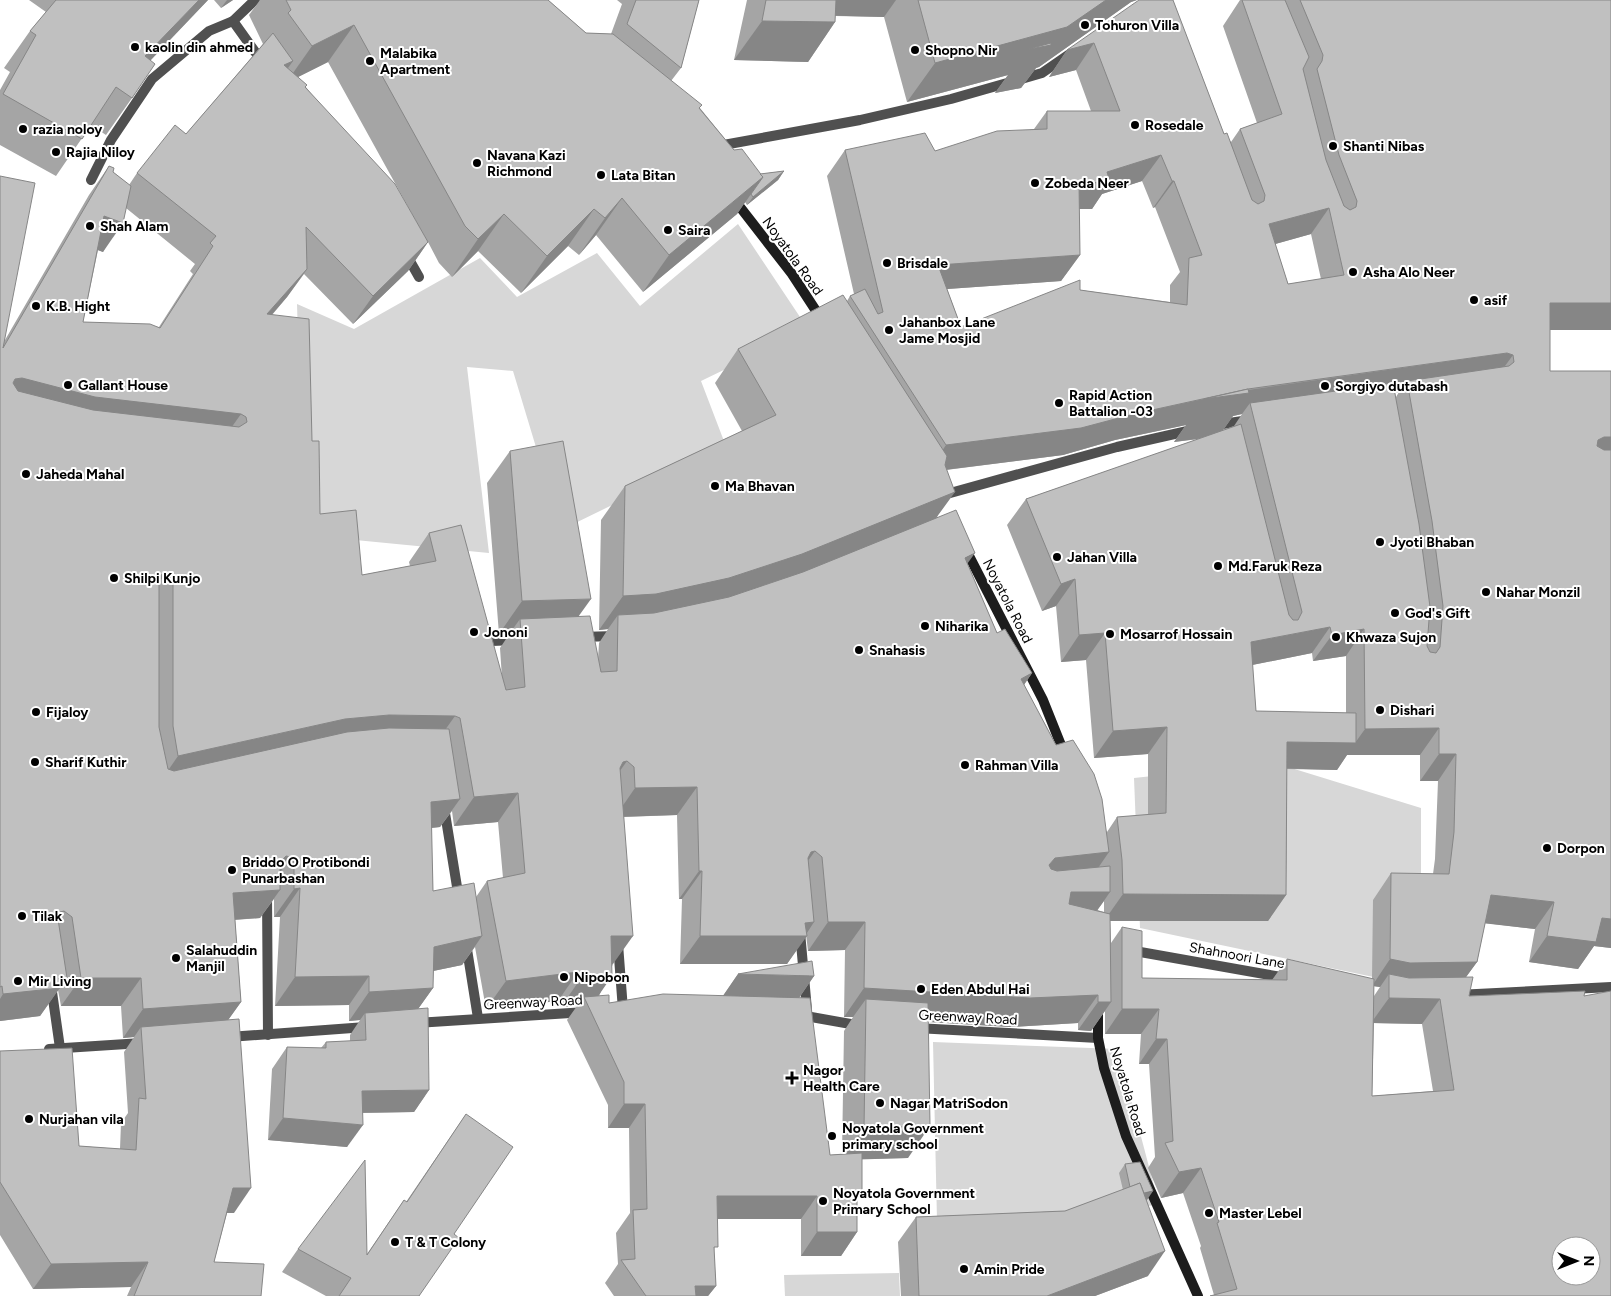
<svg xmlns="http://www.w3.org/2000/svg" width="1611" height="1296" font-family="Figtree,sans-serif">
<rect width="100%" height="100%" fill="#fff"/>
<g fill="#d7d7d7">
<polygon points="738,224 808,329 701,381 727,449 561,530 513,371 467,367 489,553 304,535 297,304 354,329 480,258 517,297 597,253 640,306"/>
<polygon points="1275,763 1421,808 1421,987 1140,928 1134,778"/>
<polygon points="933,1042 1118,1049 1159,1205 937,1221"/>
<polygon points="899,1273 900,1296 785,1296 784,1275"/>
</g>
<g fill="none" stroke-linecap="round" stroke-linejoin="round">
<g stroke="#505050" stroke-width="10">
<polyline points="233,21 263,63"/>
<polyline points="718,146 860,120 951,99 1042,73 1071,53"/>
<polyline points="91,180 111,140 152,79 209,31 233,21 255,0"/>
<polyline points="406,254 419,277"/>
<polyline points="1216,425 1249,420"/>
<polyline points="943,495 1117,447 1192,430"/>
<polyline points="580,637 616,636"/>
<polyline points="492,641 518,640"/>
<polyline points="444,807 459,899"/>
<polyline points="267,894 268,1035"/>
<polyline points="800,932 807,1010"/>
<polyline points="466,943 478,1018"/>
<polyline points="618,944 623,1010"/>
<polyline points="1129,950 1287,978"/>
<polyline points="51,985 60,1048"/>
<polyline points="1457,995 1611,987"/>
<polyline points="800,1015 862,1026"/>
<polyline points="416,1023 586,1012"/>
<polyline points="916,1028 1098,1038"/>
<polyline points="229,1037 366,1027"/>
<polyline points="49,1049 142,1043"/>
</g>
<g stroke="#1d1d1d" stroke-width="10">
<polyline points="733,198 792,274 822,320"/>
<polyline points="965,548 1043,700 1065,755"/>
<polyline points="1098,1008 1098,1038 1104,1068 1126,1136 1198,1296"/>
</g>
</g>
<g fill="#a5a5a5" fill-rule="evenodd">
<polygon points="29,0 208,0 151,60 132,98 106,135 91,125 56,176 0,145 0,90 10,72 4,68 30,31 46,12"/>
<polygon points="214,0 233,0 221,8"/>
<path d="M260,0H548L586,33L611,34L622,4L617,0H699L681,68L671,81L700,108L734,150L760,174L784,171L778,180L747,205L745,202L737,214L643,292L596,235L579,255L568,246L521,293L478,251L452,277L439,263L428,242L408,271L353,324L304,274L287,297L272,315L312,441L320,514L362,575L410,566L409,562L429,533L502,678L500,648L510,633L499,634L487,483L510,451L578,617L598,659L599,643L608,629L599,630L601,520L625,486L742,431L715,383L738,349L847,301L850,296L854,294L827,176L845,150L935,151L1034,129L1047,111H1091L1076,70L1049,77L1067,50L1173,1L1224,134L1231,142L1240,129L1257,123L1223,26L1240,0H1611V330H1550V371H1611V948L1594,946L1578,969L1529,962L1535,929L1485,923L1477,962L1466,977L1469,996H1584L1611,1296L1214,1295L1200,1248L1201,1246L1183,1193L1161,1198L1148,1168L1155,1157L1149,1064H1139L1141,1034H1105V1011L1091,1031L1078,1030V1023L1010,1027L928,1022L908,1158L862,1159L857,1199V1232L841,1256H801V1219H717L714,1252L716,1286L708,1296H614L605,1283L618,1264L616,1233L630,1213L629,1128H608V1105L567,1020L577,1006L561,1007L558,1001L486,1009L475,947L462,965L433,971V988L418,1009L429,1090L414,1112L363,1113L347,1147L268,1140L272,1069L287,1047L321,1048L326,1042L350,1041V1035L360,1020L349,1021V1005L275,1006L280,917H274V899L260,918L235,920L241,1002L228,1020L234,1213H227L214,1262L261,1296H127L131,1287L33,1289L0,1235V1051L79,1146L120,1149L121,1123L128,1113L124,1052L134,1037L123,1038L121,1006H61L58,990L40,1016L0,1021V176L5,340L89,195L109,166L113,172L129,185L137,173L186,134L263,44L249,15ZM328,62L427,241L298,77ZM1142,181L1153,208L1155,207L1180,272L1170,285V302L1080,290L961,327L947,289L1061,281L1080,255L1079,209H1092L1102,194ZM126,208L195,264L190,271L193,274L159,327L83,322L98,250L103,252ZM1311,234L1321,279L1288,284L1275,244ZM1399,392L1396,397L1395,393ZM1242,414L1234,426L1223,430L1233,416ZM1186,425L1174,442L1199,439L1026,499L1007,525L1042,611L1056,606L1061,662L1086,660L1094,758L1148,754V815L1117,817L1107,832L1056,745L1024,685L1032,673L997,633L967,564L937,518L946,470L1063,455L1115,440ZM1312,653L1313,661L1346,656V713L1256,711L1252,665ZM1347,755H1420V781H1438L1435,859L1433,874L1391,873L1373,900L1372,979L1287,959L1272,980L1142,978L1122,927L1111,943L1110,921H1268L1286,895L1287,769L1337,770ZM452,811L454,826L498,822L503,878L487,881L476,897L433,891L431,828L440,827ZM677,815L679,899H682L680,964H787L806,934L808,951L845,950L844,1017H853L844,1031L842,1154L830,1155L799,998L814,976L738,974L723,996L609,1003L599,996L613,964L624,817ZM1104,901V912L1097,910ZM1374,986L1380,987L1374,996ZM1374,1023L1422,1024L1433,1091L1372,1096Z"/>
<polygon points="747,0 1137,0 1131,2 1039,67 1036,68 1021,88 995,93 1008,75 907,102 884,17 835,16 835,22 808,62 734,60"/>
<polygon points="466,1114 419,1296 326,1296 282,1272 298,1249 367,1254 404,1200 406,1202"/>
<polygon points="1125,1164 1147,1200 1146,1200 1148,1276 1095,1296 901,1296 898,1242 916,1217 1065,1211 1123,1190 1119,1173"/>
</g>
<g fill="#868686">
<polygon points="199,0 208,0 121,91 145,56"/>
<polygon points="227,0 233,0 221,8"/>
<polygon points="820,0 896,0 884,17 809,15"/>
<polygon points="1106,0 1137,0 1131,2 1039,67 1036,68 1021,88 995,93 1008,75 907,102 935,63"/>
<polygon points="762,21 835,22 808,62 734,60"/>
<polygon points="354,25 328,62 286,83 312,46"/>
<polygon points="1094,43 1076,70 1049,77 1067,50"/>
<polygon points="293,61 273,89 284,65"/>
<polygon points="1161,155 1142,181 1102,194 1092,209 1060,209 1079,183 1107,172"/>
<polygon points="784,171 778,180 747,205 753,197"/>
<polygon points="763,177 737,214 643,292 669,255"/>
<polygon points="1172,181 1174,181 1155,207 1153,208"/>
<polygon points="622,198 596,235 579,255 605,218"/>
<polygon points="1329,208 1311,234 1250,251 1269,224"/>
<polygon points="594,209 568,246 521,293 547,256"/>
<polygon points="504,214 478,251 452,277 478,239"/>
<polygon points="104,216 123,223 103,252 84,245"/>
<polygon points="428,242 408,271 353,324 373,296"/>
<polygon points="1080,255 1061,281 919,291 938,265"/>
<polygon points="307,269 287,297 247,343 267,314"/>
<polygon points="1550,303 1611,303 1611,330 1532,330"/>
<polygon points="1507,353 1513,355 1494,381 1407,381 1399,392 1253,413 1250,403 1242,414 1233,416 1219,436 1174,442 1186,425 1115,440 1063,455 928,472 946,445 1134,414 1241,391"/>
<polygon points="22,378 241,414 221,442 2,406 15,379"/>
<polygon points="1604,437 1611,437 1611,463 1585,463 1598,440"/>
<polygon points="955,492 931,525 705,612 618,615 608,629 599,630 623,596"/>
<polygon points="975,553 955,581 965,558"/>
<polygon points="166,573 146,601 162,574"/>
<polygon points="1075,579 1056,606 1042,611 1061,584"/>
<polygon points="591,599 568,631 520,619 510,633 499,634 522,601"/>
<polygon points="1330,627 1312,653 1232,669 1251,642"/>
<polygon points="1364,629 1346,656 1313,661 1332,635"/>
<polygon points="1105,633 1086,660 1061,662 1079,635"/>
<polygon points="1032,673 1012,702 1021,679"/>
<polygon points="389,715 455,716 435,744 158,785 178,756 345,719"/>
<polygon points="1167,727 1148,754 1094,758 1113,731"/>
<polygon points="1439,728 1420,755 1347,755 1337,770 1268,768 1287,742 1355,743 1365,729"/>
<polygon points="1439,754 1456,754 1438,781 1420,781"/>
<polygon points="627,761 607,789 623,762"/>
<polygon points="697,787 677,815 615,817 635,788"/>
<polygon points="518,793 498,822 454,826 474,797"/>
<polygon points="460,799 440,827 411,830 431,802"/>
<polygon points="815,851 795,879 811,852"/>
<polygon points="1109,852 1089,881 1035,886 1049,865 1055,858"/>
<polygon points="286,856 291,857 271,885 280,862"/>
<polygon points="699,871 702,871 682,899 679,899"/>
<polygon points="300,888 280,917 274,917 294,889"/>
<polygon points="280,890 260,918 213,921 233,893"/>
<polygon points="1071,892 1110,892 1090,921 1051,920"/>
<polygon points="1123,894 1286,895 1268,921 1104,921"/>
<polygon points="1491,895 1554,902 1535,929 1473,922"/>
<polygon points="64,911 44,939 60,912"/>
<polygon points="1602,918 1611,919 1611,948 1594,946 1578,969 1529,962 1547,936"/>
<polygon points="814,922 805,936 807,936 787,964 680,964 700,936 805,923"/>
<polygon points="828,922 865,922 845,950 808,951"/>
<polygon points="482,936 462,965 414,975 434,947"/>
<polygon points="611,936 633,936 613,964 591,964"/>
<polygon points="1390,959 1477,962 1458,988 1389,974 1380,987 1372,986"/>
<polygon points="578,972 558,1001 486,1009 506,981"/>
<polygon points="738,974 814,976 792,1008 716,1006"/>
<polygon points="369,976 349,1005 275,1006 295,977"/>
<polygon points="612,976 592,1005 584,997 577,1006 561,1007 581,978"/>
<polygon points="59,978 67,978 40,1016 0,1021 0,999 3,994"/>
<polygon points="81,978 141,978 121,1006 61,1006"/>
<polygon points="433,988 413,1016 365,1013 360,1020 349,1021 369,992"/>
<polygon points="864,988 1098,995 1078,1023 1010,1027 866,1018 866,999 853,1017 844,1017"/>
<polygon points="1389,998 1440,999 1422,1024 1371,1023"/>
<polygon points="241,1002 221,1030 141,1027 134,1037 123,1038 143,1009"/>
<polygon points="1098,1002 1111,1002 1091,1031 1078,1030"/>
<polygon points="1122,1009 1159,1009 1141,1034 1105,1034"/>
<polygon points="1156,1039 1167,1039 1149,1064 1139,1064"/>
<polygon points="429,1090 414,1112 347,1113 362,1091"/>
<polygon points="624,1104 645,1104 629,1128 608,1128"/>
<polygon points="283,1118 363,1125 347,1147 268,1140"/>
<polygon points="930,1126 908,1158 842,1160 864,1128"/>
<polygon points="1201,1168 1183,1193 1161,1198 1179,1172"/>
<polygon points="233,1188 251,1188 234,1213 216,1213"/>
<polygon points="1153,1191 1147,1200 1126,1204 1132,1196"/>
<polygon points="857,1192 862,1192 846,1215"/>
<polygon points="717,1196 817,1196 801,1219 700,1219"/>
<polygon points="817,1232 857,1232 841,1256 801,1256"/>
<polygon points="1165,1251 1148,1276 1095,1296 1047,1296"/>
<polygon points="148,1262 131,1287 33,1289 51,1264"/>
<polygon points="695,1286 716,1286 708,1296 689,1296"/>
</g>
<g fill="#c0c0c0" stroke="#868686" fill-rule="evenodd">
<polygon points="56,0 199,0 145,56 155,64 132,98 116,87 82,139 3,94 36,35 30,31"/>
<polygon points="286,0 548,0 586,33 613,34 702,105 699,108 734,150 742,149 763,177 669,255 622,198 605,218 594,209 547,256 504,214 478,239 465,226 354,25 312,46 288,13 291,10"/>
<polygon points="636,0 699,0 681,68 627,24"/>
<polygon points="766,0 836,0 835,22 762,21"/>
<polygon points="918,0 1106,0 1067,27 935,63"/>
<path d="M1139,0H1173L1224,134L1227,133L1252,200L1258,204L1264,201L1265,195L1240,129L1282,114L1242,0H1285L1309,57L1303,69L1326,160L1344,206L1350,210L1356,207L1357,201L1339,155L1317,69L1322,61L1323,55L1300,0H1611V303H1550V371H1611V437H1604L1598,440L1597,446L1604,450H1611V919L1602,918L1596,942L1547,936L1554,902L1491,895L1477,962L1410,963L1390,959L1391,873L1449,874L1454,832L1456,754H1439V728L1365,729L1364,629L1332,635L1330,627L1251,642L1256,711L1356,713V743L1287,742L1286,895L1123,894L1122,860L1117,817L1166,813L1167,727L1113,731L1105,633L1079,635L1075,579L1061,584L1026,499L1241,424L1289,615L1293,620H1298L1302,612L1250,403L1393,383L1419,524L1430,607L1427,646L1430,652L1436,653L1440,647L1443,606L1432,521L1407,381L1509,366L1514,362L1513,355L1507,353L1248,389L1134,414L1081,428L946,445L850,296L865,289L878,314L883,312L845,150L925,133L935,151L997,131L1047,129V111H1120L1094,43L1067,50ZM1161,155L1172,181H1174L1202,255L1189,258L1187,305L1080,290V280L961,327L938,265L1080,255L1079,183L1110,182L1107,172ZM1329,208L1344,275L1288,284L1269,224Z"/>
<path d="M273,33L293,61L284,65L307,85L305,87L395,184L428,242L373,296L306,227L307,269L267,314L309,319L312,441H319L320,514L356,510L362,575L436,561L429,533L461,525L506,690L525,687L520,619L590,616L601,672L617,671L618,615L654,613L729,597L803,572L956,510L975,553L965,558L997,633L1005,629L1032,673L1021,679L1056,745L1073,740L1094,774L1102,799L1109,852L1055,858L1049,865L1051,869L1057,871L1110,866V892H1071L1069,904L1110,914L1111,1002H1098V995L1030,998L864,988L865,922H828L822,857L815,851L811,852L808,858L814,922L805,923L807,936H700L702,871H699L697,787L635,788L634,767L627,761L623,762L620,768L633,936H611L612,976L581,978L578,972L506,981L487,881L525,873L518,793L474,797L460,718L455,716L389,715L345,719L178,756L173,726V580L166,573L162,574L159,580V727L168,769L174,771L347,732L389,728L449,729L460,799L431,802L433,891L474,883L482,936L434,947L433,988L369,992V976L295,977L300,888L294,889V862L291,857L286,856L280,862V890L233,893L241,1002L143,1009L141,978H81L72,917L64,911L60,912L58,919L67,978H59L60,988L3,994L2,986L0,987V176L35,183L3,348L109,166L114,168L113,172L131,186L123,223L104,216L83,322L150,324L160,328L213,246L210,243L216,236L137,173L175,125L186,134ZM22,378L95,397L241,414L246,417L247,422L239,427L93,410L18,391L13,383L15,379Z"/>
<polygon points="1051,43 1051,45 1025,50"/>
<polygon points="784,171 753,197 751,194 763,177 760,174"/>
<polygon points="843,295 947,456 945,465 955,492 802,554 729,578 656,594 623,596 625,486 776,415 738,349"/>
<polygon points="1248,389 1249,393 1204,399"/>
<polygon points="563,441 591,599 522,601 510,451"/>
<path d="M1122,927L1142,931V978L1287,980V959L1374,979L1372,1096L1454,1090L1440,999L1389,998V974L1409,978L1473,977L1469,996L1585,991L1584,996L1611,991V1296H1210L1237,1289L1217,1223L1219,1222L1201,1168L1179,1172L1165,1143L1173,1141L1167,1039H1156L1159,1009H1122ZM1561,1246H1591V1276H1561Z"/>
<polygon points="812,961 814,976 738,974"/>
<polygon points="663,994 810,998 830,1155 862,1153 862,1192 857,1192 857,1232 817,1232 817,1196 717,1196 718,1247 714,1247 716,1286 695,1286 696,1296 646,1296 621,1260 635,1259 633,1210 647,1209 645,1104 624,1104 624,1082 584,997 609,995 609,1003"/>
<polygon points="866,999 928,1003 930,1126 864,1128"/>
<polygon points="428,1008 429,1090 362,1091 363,1125 283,1118 287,1047 326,1048 326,1042 366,1040 365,1013"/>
<polygon points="239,1019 251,1188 233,1188 214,1262 264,1264 261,1296 134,1296 148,1262 51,1264 0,1182 0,1051 72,1048 79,1146 136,1150 139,1098 146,1099 141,1027"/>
<polygon points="466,1114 513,1147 454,1234 459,1238 419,1296 339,1296 351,1278 298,1249 365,1160 367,1255 404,1200 407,1202"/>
<polygon points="1140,1162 1153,1191 1144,1193 1140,1183 1130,1187 1125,1164"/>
<polygon points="1140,1183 1165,1251 1047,1296 919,1296 916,1217 1065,1211"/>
</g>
<g fill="#000" stroke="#fff" stroke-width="2">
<circle cx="1085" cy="25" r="5"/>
<circle cx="135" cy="47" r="5"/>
<circle cx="915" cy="50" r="5"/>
<circle cx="370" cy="61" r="5"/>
<circle cx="1135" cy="125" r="5"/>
<circle cx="23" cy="129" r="5"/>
<circle cx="1333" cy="146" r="5"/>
<circle cx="56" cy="152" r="5"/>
<circle cx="477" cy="163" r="5"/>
<circle cx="601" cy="175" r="5"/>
<circle cx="1035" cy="183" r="5"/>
<circle cx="90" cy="226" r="5"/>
<circle cx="668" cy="230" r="5"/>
<circle cx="887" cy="263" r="5"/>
<circle cx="1353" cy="272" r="5"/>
<circle cx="1474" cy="300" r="5"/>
<circle cx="36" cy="306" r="5"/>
<circle cx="889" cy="330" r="5"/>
<circle cx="68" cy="385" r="5"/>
<circle cx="1325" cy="386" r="5"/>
<circle cx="1059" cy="403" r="5"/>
<circle cx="26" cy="474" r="5"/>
<circle cx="715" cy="486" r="5"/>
<circle cx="1380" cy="542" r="5"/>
<circle cx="1057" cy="557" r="5"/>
<circle cx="1218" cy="566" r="5"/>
<circle cx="114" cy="578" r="5"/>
<circle cx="1486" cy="592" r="5"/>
<circle cx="1395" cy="613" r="5"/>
<circle cx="925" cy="626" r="5"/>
<circle cx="474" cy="632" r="5"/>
<circle cx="1110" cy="634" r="5"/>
<circle cx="1336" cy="637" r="5"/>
<circle cx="859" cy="650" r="5"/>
<circle cx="1380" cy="710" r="5"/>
<circle cx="36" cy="712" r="5"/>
<circle cx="35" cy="762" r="5"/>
<circle cx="965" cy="765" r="5"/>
<circle cx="1547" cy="848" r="5"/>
<circle cx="232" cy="870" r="5"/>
<circle cx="22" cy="916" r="5"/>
<circle cx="176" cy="958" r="5"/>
<circle cx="564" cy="977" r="5"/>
<circle cx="18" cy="981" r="5"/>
<circle cx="921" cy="989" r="5"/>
<path d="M789.5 1070.5h5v5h5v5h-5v5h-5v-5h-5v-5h5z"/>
<circle cx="880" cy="1103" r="5"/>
<circle cx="29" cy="1119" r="5"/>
<circle cx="832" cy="1136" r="5"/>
<circle cx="823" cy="1201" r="5"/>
<circle cx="1209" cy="1213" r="5"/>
<circle cx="395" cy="1242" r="5"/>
<circle cx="964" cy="1269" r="5"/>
</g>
<g text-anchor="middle" stroke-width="4" stroke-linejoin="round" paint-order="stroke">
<g font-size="14" font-weight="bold" fill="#000" stroke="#fff" text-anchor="start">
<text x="1095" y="30">Tohuron Villa</text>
<text x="145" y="52">kaolin din ahmed</text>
<text x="925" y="55">Shopno Nir</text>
<text x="380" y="58">Malabika<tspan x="380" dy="16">Apartment</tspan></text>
<text x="1145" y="130">Rosedale</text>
<text x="33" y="134">razia noloy</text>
<text x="1343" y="151">Shanti Nibas</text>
<text x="66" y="157">Rajia Niloy</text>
<text x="487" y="160">Navana Kazi<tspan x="487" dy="16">Richmond</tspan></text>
<text x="611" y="180">Lata Bitan</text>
<text x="1045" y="188">Zobeda Neer</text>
<text x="100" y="231">Shah Alam</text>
<text x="678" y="235">Saira</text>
<text x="897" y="268">Brisdale</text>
<text x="1363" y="277">Asha Alo Neer</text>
<text x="1484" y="305">asif</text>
<text x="46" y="311">K.B. Hight</text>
<text x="899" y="327">Jahanbox Lane<tspan x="899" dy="16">Jame Mosjid</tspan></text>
<text x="78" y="390">Gallant House</text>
<text x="1335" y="391">Sorgiyo dutabash</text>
<text x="1069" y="400">Rapid Action<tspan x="1069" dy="16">Battalion -03</tspan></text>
<text x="36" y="479">Jaheda Mahal</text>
<text x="725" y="491">Ma Bhavan</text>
<text x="1390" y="547">Jyoti Bhaban</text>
<text x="1067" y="562">Jahan Villa</text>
<text x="1228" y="571">Md.Faruk Reza</text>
<text x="124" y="583">Shilpi Kunjo</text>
<text x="1496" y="597">Nahar Monzil</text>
<text x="1405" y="618">God's Gift</text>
<text x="935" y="631">Niharika</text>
<text x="484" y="637">Jononi</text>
<text x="1120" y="639">Mosarrof Hossain</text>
<text x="1346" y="642">Khwaza Sujon</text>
<text x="869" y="655">Snahasis</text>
<text x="1390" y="715">Dishari</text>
<text x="46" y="717">Fijaloy</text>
<text x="45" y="767">Sharif Kuthir</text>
<text x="975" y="770">Rahman Villa</text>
<text x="1557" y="853">Dorpon</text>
<text x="242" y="867">Briddo O Protibondi<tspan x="242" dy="16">Punarbashan</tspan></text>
<text x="32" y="921">Tilak</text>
<text x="186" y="955">Salahuddin<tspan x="186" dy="16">Manjil</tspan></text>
<text x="574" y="982">Nipobon</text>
<text x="28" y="986">Mir Living</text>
<text x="931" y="994">Eden Abdul Hai</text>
<text x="803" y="1075">Nagor<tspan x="803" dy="16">Health Care</tspan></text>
<text x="890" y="1108">Nagar MatriSodon</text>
<text x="39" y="1124">Nurjahan vila</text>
<text x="842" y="1133">Noyatola Government<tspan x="842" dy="16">primary school</tspan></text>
<text x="833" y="1198">Noyatola Government<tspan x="833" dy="16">Primary School</tspan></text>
<text x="1219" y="1218">Master Lebel</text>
<text x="405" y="1247">T &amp; T Colony</text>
<text x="974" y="1274">Amin Pride</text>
</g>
<g font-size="14" fill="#000" stroke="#fff">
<text transform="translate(793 256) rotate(54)" y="5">Noyatola Road</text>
<text transform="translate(1008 601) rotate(63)" y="5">Noyatola Road</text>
<text transform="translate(1237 955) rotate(10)" y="5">Shahnoori Lane</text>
<text transform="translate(533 1002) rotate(-3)" y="5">Greenway Road</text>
<text transform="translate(968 1017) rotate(3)" y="5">Greenway Road</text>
<text transform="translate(1128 1091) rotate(73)" y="5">Noyatola Road</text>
</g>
</g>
<g transform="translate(1576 1261) rotate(90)"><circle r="24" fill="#ffffff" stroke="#999999"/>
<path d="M0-4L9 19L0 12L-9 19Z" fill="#000000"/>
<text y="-8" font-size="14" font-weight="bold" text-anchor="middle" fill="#000000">N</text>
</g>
</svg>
